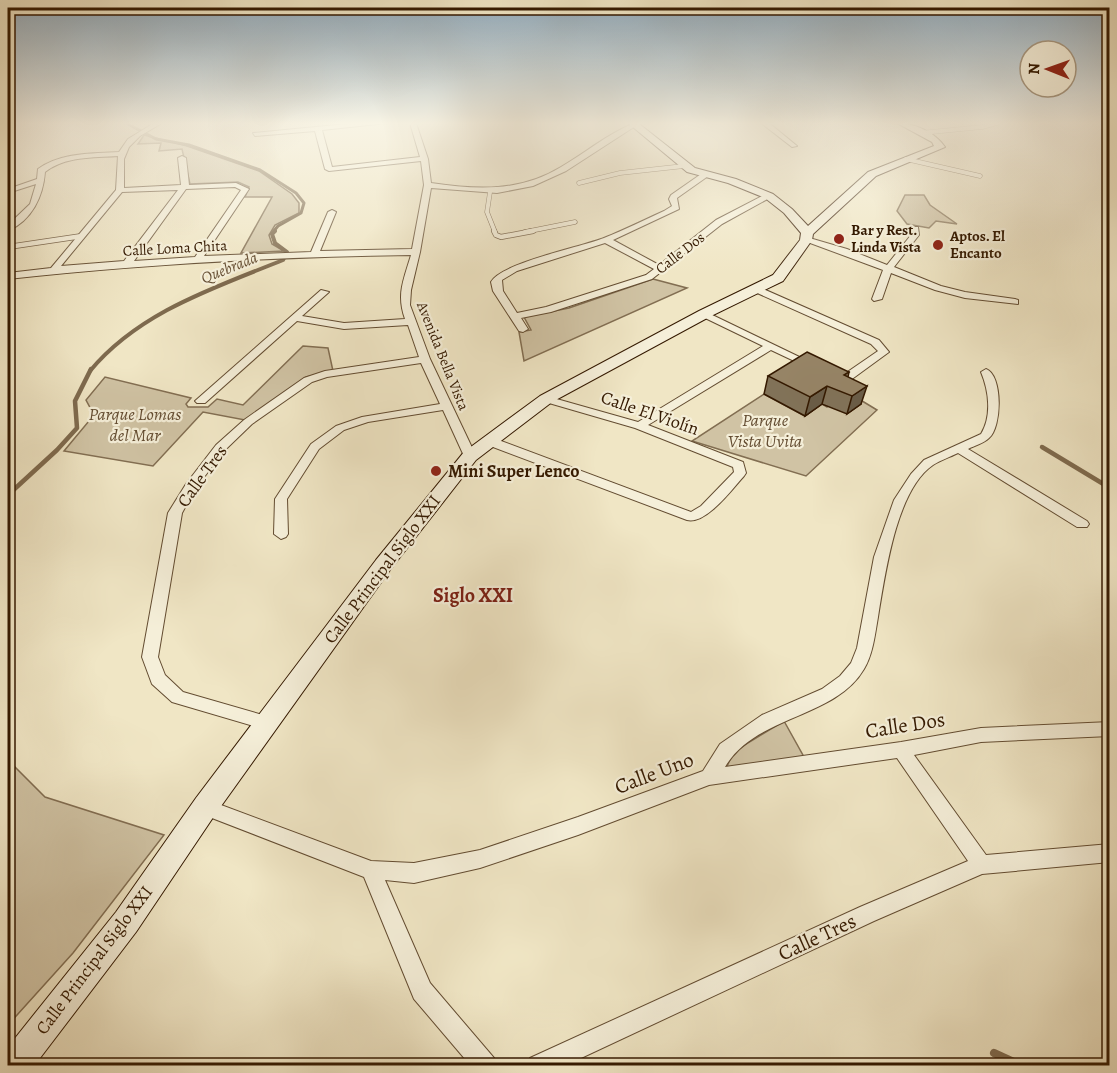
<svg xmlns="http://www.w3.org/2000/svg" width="1117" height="1073" font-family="Alegreya,serif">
<rect width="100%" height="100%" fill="#f0e6c5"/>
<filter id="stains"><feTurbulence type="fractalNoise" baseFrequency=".00333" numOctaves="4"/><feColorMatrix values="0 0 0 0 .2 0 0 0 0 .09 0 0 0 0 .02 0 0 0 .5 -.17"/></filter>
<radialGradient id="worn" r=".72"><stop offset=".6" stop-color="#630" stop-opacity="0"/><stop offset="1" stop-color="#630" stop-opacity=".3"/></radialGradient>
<g fill="#d0c3a4" stroke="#826e52" stroke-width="1.5">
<polygon points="144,135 187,146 259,171 292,194 299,203 299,213 275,225 269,235 272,244 284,251 241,253 272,197 245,197 249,187 238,182 190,184 182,149 159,151 161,143 138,144"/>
<polygon points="905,195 924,195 930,205 957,224 936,221 929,228 907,224 897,211"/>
<polygon points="653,279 687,288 524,361 519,332 531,330 524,317 569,308"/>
<polygon points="303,346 328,348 333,371 306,377 245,420 203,412 153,466 64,451 94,415 86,400 105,377 191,398 186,404 188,407 208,407 217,399 243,405"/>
<polygon points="844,390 877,410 806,476 692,441 764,394 805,416 822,404 827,407"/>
<polygon points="784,721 804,757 726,769 733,752"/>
<polygon points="8,760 45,797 164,835 73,953 8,1025"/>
</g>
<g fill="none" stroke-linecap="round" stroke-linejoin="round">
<polyline stroke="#7e6a4e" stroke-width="3" points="126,123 156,139 189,145 260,170 296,193 304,203 301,213 278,226 273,232"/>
<path stroke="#7e6a4e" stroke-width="4" d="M90,371C139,312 214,288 283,260L287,252L275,243L272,234L275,231"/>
<g stroke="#7e6a4e" stroke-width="4.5">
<polyline points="1042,447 1110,488"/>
<polyline points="8,495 57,450 77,428 75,401 91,369"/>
</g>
<polyline stroke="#7e6a4e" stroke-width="8" points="994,1053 1023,1066"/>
<defs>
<g id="lane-far1">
<polyline points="921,133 982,127 997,123"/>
<polyline points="906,159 980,176"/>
<polyline points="579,183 620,173 684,166"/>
<polyline points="490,192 487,212 495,232"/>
<polyline points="525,232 575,222"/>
</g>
<g id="lane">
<polyline points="494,231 496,235 501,237 533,231"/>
<polyline points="8,247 82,236"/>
</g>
<g id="street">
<polygon points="11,123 17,123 8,137 8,129"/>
<path d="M154,123H162L140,136L129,147L124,159V188L181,185L178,158L182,156L186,158L189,185L236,183L249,189L204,256L311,252L328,212L332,210L336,212L320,251L412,249L424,185L421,161L329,171L325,169L315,131L255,136L253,133L357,123H387L322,130L332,167L420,157L410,123H416L428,159L431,183C478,190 520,192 561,167C585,153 606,135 632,124L637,125L566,171L533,186L497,193L431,188L420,252L411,290L410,305L430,359L476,456L474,459L470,460L464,456L443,410L368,422L344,430L319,449L287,499L288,534L286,537L281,539L274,534L275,499L311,444L336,426L362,417L440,404L421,363L327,377L312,382L252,424L224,451L195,489L182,513L158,657L165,675L183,692L273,718L275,723L273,728L267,730L172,702L152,684L142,657L168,513L186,484L216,445L244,420L304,378L325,371L419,357L408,325L344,329L297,321L205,403H197L195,401L321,290L329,292L302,316L344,323L405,319C396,294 404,279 411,255C276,257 142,264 8,279V273L51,268L116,190L118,156C92,158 66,156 45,172C43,197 32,220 8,231V225L30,204L36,184L8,193V189L37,179L38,169C62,152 91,154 119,152L128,139ZM235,187L241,190L195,257L134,261L186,189ZM178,190L124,261L61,266L122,192Z"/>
<polygon points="761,123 769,123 797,146 792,147"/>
<path d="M704,172L711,174L677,198L679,209L613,240L659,265L716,220L766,194L773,196L722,224L652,279L551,312L521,318L528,329L523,332L519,331L493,291L491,282C501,263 581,247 604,238C624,230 644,220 664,211L672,206L669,199L671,195ZM605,243L654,269L646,275L546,307L517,313L503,291L502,280L517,271Z"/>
<polygon points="912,227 918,227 919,235 894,267 941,286 965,292 1015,299 1018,300 1018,304 965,298 935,290 891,273 882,299 874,301 872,299 883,270 802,240 806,237 847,249 887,265 911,235"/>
<polygon points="755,288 761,288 879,340 889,352 852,379 827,376 827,372 846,373 878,351 871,344 755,292"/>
<path d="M704,311L816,365L815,367H807L771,350L648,425L743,462L746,473L744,476C733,488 706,525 687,520L485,444L483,441L485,438H493L691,512L701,506L734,472L733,467L635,428L542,401L540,399L546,396L638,422L763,346L701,316V312Z"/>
<path d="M986,369C1003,375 1002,427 989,438C984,443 974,446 968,449L1087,521L1089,524L1087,527H1077L958,453C950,457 941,460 933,465C896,490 885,575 878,617C875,634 873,654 864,669C835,719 755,715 725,767L901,742L981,728L1110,722V736L981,742L914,755L986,855L1110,844V862L982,874L874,921L564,1066H527L530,1058L860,907L968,861L897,758L709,785L578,835L480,868L414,883L385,880L430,983L494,1058L497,1066H471L414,999L364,877L199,813L196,807L199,801L205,799L371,861L414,863L480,850L578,817L703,771L720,744L762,715L822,689L840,676L851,663L857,648L874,557L894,500L911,474L924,460L981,434C992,416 989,391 981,372Z"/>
</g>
<path id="secondary" d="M628,123H638L695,168L736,179L773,194L792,209L808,226L868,172L934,146L932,142L897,123C914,123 935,132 945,147L876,176L813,234L812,240L783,281L709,317L552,402L476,460L390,570L214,816L136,932L34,1066H8V1047L116,912L196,798L376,560L464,452L540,396L699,311L773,275L800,240L801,233L784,213L765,198L728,183L687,172Z"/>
</defs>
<use href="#lane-far1" stroke="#634c31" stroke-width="5"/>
<use href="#lane" stroke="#634c31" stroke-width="6"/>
<use href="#street" stroke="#634c31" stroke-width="2"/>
<use href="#secondary" stroke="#341900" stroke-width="2"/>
<use href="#lane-far1" stroke="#f5efd9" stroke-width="4"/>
<use href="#lane" stroke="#f5efd9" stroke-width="4.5"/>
<use href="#street" fill="#f5efd9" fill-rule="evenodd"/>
<use href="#secondary" fill="#f5efd9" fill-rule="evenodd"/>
</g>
<polygon fill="#817258" stroke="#341900" stroke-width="1.5" points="849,372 848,377 861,404 847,414 822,404 805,416 764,394 768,376"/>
<g fill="#695c47" stroke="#341900" stroke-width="1.5">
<polygon points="827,386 822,404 805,416 810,397"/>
<polygon points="867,386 861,404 847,414 852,396"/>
</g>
<polygon fill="#968466" stroke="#341900" stroke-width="1.5" points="807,352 849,372 844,375 867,386 852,396 827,386 810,397 768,376"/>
<linearGradient id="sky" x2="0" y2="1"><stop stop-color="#91acbf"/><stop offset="0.45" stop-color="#f8f4e5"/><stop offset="1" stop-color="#f8f4e5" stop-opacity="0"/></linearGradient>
<rect width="1117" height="274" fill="url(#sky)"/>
<g fill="#8f2418" stroke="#f5efd9" stroke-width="2">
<circle cx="839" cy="239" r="6"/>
<circle cx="938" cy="245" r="6"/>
<circle cx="436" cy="471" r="6"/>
</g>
<g text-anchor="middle" stroke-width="4.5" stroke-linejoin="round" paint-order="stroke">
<g font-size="15" font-weight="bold" fill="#341900" stroke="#f5efd9" text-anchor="start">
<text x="851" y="235">Bar y Rest.<tspan x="851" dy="17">Linda Vista</tspan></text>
<text x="950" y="241">Aptos. El<tspan x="950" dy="17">Encanto</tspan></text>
</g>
<g font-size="15" fill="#341900" stroke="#f5efd9">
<text transform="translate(175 248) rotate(-3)" y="5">Calle Loma Chita</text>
<text transform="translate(680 253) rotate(-38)" y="5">Calle Dos</text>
<text transform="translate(443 356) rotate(68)" y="5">Avenida Bella Vista</text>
</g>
<g font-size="16" font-style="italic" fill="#664f34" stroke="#f5efd9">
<text transform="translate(229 267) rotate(-22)" y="6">Quebrada</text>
</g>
<g font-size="18" fill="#341900" stroke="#f5efd9">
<text transform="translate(650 413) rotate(19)" y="6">Calle El Violín</text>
<text transform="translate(202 476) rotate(-54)" y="6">Calle Tres</text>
<text transform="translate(382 569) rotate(-53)" y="6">Calle Principal Siglo XXI</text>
<text transform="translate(94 960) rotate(-53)" y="6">Calle Principal Siglo XXI</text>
</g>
<g font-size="18" font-style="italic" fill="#634c31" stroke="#f5efd9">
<text x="135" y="420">Parque Lomas<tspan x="135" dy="21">del Mar</tspan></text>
<text x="765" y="426">Parque<tspan x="765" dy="21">Vista Uvita</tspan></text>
</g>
<g font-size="18" font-weight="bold" fill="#341900" stroke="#f5efd9" text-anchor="start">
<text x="448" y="477">Mini Super Lenco</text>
</g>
<g font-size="20" font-weight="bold" fill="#7a1f14" stroke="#f5efd9">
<text x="473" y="602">Siglo XXI</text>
</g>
<g font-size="21" fill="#341900" stroke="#f5efd9">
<text transform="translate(905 725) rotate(-9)" y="7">Calle Dos</text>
<text transform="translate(654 773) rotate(-21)" y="7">Calle Uno</text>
<text transform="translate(817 937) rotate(-25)" y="7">Calle Tres</text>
</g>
</g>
<rect width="1117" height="1073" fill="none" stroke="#f0e6c5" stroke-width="30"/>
<rect x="9" y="9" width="1099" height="1055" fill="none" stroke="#341900" stroke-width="3"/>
<rect x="15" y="15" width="1087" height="1043" fill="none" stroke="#341900" stroke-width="1.5"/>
<g transform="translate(1048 69) rotate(271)"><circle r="28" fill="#f5efd9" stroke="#a89982" stroke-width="1.5"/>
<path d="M0-4.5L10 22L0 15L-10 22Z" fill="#8f2418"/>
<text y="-9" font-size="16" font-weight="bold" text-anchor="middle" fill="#341900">N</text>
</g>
<rect width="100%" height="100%" filter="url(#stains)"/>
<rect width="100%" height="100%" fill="url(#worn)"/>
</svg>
